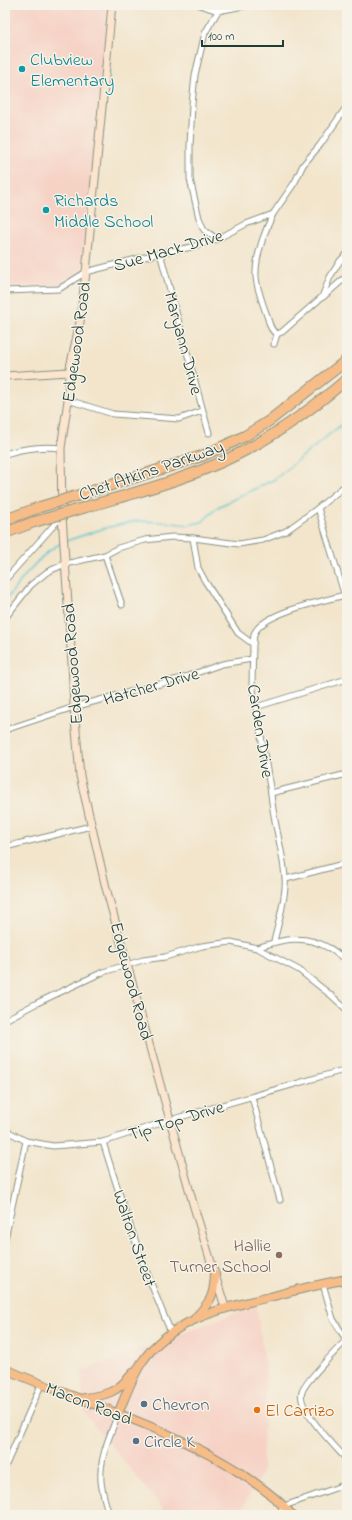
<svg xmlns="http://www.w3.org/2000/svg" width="352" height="1520" font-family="'Indie Flower',sans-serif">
<rect width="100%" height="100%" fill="#f7f3e8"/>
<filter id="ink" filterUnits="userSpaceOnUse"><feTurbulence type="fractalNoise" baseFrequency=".025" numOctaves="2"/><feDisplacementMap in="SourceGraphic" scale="8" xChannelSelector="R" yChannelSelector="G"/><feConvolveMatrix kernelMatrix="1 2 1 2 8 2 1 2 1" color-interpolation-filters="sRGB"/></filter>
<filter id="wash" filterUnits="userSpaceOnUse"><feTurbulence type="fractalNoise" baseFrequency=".012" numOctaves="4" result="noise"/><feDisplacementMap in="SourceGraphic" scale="16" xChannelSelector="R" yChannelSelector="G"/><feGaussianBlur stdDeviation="0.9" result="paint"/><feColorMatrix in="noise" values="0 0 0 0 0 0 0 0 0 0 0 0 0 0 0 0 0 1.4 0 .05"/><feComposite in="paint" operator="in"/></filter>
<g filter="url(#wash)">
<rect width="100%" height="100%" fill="#f2e5cc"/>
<g fill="#f6d2c5">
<polygon points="5,5 108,5 82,271 57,286 5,286"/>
<polygon points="256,1305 266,1370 262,1473 239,1513 226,1515 168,1515 84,1413 81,1372"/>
</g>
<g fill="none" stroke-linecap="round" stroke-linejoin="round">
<g stroke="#58c5cf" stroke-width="1.5">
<polyline points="66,541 105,528 136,521 165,522 188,525 202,522 218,507 275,479 347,420"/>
<path d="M5,601C19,583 42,551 62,543"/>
</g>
</g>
</g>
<g filter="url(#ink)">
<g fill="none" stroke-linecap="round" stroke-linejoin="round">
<defs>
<g id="street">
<polyline points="200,5 218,11 248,5"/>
<path d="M273,214C264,233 255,256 256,277C257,289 262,301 266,313C269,320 269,330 277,334"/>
<polyline points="217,239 204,230 199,218 190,179 190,146 192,104 195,75 205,33 218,11"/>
<polyline points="160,253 209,433"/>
<polyline points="5,291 59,289 86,272 160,253 192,247 217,239 246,224 273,214 295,182 303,165 320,145 347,106"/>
<polyline points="323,297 347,276"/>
<polyline points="274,344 277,334 282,332 322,297 330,277 340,261 347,254"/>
<polyline points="68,400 113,414 179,419 202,411"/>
<path d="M5,454C24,448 41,446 61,448"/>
<polyline points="318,508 347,603"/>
<path d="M193,538L198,568L205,581L238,633L253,644L252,684L271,793C273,822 283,849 285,878C287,894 278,925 274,941"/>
<polyline points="105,555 122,605"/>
<polyline points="5,580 62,516"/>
<polyline points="5,618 31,585 47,572 65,564 105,555 118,548 145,540 172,537 193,538 239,544 263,540 286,531 318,508 347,484"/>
<path d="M253,644C254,640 253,635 255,632C266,612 323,601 345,595"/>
<polyline points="256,707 347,679"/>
<polyline points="5,730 74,707 182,678 222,664 252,659"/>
<polyline points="271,793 347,774"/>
<polyline points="5,838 8,846"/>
<polyline points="5,847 91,826"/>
<polyline points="286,879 347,863"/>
<path d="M257,948C282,939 304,934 329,948C335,951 341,957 347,961"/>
<polyline points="5,1020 37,1003 103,972 143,960 165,957 202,946 231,942 257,948 299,970 332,996 347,1010"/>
<polyline points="252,1097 280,1200"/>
<polyline points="5,1130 26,1141 53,1146 103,1142 170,1120 347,1069"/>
<path d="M103,1142C123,1207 144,1271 171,1332"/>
<polyline points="5,1239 26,1141"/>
<polyline points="323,1284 333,1319 347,1341"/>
<path d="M346,1340C337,1350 305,1381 302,1392C296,1409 336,1447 347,1460"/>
<polyline points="5,1467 41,1385"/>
<path d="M109,1515C106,1504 102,1493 101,1481C99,1459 110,1435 118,1414"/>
<polyline points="278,1515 284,1506 347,1484"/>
</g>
<g id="secondary">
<polyline points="112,5 86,272 80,322 69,372 68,400 61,448 62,516 72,663 74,707 80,776 106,888 194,1207 225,1307"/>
<polyline points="5,376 69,372"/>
</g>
<g id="primary">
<path d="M196,1317C211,1301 214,1296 215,1274"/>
<path d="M5,1369C86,1404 174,1428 248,1478C264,1489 279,1500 292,1515"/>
<path d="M79,1399C105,1395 115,1395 133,1373"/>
<path d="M118,1414C125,1397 132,1377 142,1362C171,1319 223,1308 270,1297C295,1290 321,1284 347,1279"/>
</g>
<g id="highway">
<polyline points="83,494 202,456 224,446 245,436 269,421 347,360"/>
<path d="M83,508C133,493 185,480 232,457C274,437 312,409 347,379"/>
<polyline points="5,520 40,507"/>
<polyline points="5,533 34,522"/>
</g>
</defs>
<use href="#street" stroke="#889180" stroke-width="7"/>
<use href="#secondary" stroke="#889180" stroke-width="9"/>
<use href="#primary" stroke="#889180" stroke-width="10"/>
<use href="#highway" stroke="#889180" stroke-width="12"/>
<use href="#street" stroke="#fff" stroke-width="5"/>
<use href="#secondary" stroke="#fce5cf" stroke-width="7"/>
<use href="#primary" stroke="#f7bd88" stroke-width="8"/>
<use href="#highway" stroke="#f7bd88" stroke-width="10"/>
<defs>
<g id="highway-bridge">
<polyline points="40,507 83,494"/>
<polyline points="34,522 83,508"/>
</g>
</defs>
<use href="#highway-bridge" stroke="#889180" stroke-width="12" stroke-linecap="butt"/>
<use href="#highway-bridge" stroke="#f7bd88" stroke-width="10"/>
</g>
</g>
<g fill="#0f9aa8" stroke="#f7f3e8" stroke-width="1.5">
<circle cx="22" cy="69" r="4"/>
<circle cx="46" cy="210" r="4"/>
</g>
<circle fill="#8d6e63" stroke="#f7f3e8" stroke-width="1.5" cx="279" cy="1255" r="4"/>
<g fill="#5c6f8a" stroke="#f7f3e8" stroke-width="1.5">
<circle cx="144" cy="1404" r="4"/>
<circle cx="136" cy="1441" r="4"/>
</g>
<circle fill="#e8710a" stroke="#f7f3e8" stroke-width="1.5" cx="257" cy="1410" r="4"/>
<g text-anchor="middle" stroke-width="3" stroke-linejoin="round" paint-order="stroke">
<g font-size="18" fill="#0d838f" stroke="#f7f3e8" text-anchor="start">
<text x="30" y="65">Clubview<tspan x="30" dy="21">Elementary</tspan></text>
<text x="54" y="206">Richards<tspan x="54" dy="21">Middle School</tspan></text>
</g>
<g font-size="18" fill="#1f3d34" stroke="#f7f3e8">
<text transform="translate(168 250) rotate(-16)" y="6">Sue Mack Drive</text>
<text transform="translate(76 342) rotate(-82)" y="6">Edgewood Road</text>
<text transform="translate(184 343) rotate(75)" y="6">Maryann Drive</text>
<text transform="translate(151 470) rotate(-19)" y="6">Chet Atkins Parkway</text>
<text transform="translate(72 664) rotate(-94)" y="6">Edgewood Road</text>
<text transform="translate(151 686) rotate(-16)" y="6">Hatcher Drive</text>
<text transform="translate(261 731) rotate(81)" y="6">Carden Drive</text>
<text transform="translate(132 981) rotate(75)" y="6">Edgewood Road</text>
<text transform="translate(176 1120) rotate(-17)" y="6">Tip Top Drive</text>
<text transform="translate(135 1238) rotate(71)" y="6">Walton Street</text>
<text transform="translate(89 1403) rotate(21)" y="6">Macon Road</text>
</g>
<g font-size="18" fill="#785e54" stroke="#f7f3e8" text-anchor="end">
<text x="271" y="1251">Hallie<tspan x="271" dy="21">Turner School</tspan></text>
</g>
<g font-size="18" fill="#4e5e75" stroke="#f7f3e8" text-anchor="start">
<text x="152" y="1410">Chevron</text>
<text x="144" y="1447">Circle K</text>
</g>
<g font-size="18" fill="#c56008" stroke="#f7f3e8" text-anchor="start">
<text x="265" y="1416">El Carrizo</text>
</g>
</g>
<rect width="352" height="1520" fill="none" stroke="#f7f3e8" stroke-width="20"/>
<path d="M202 40v6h81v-6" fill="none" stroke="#1f3d34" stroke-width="2"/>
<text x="208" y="40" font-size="12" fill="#1f3d34" stroke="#f7f3e8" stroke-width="3" paint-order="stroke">100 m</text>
</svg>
